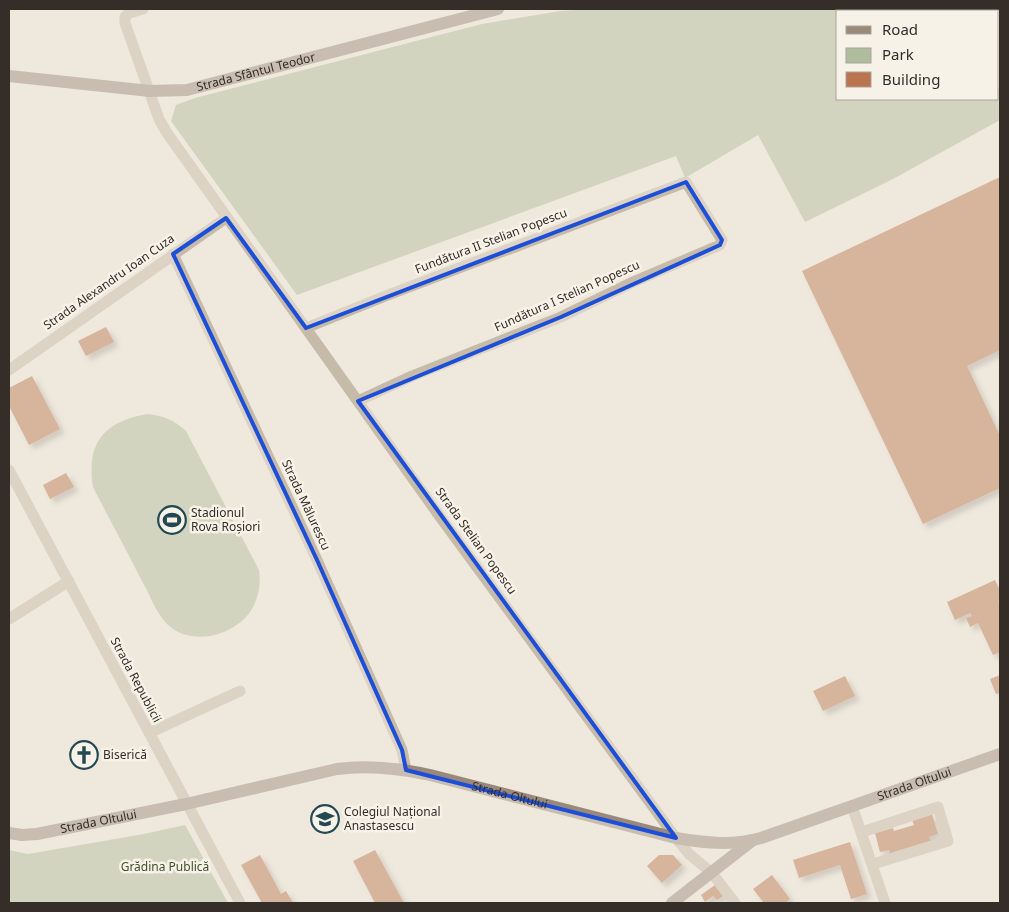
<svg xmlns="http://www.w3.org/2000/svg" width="1009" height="912" font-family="'Noto Sans',sans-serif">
<defs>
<filter id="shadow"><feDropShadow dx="4.5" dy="4.5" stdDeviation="2.5" flood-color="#0004"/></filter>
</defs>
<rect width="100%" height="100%" fill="#efe8dc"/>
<g fill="#afbd9e">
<polygon points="591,9 949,9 950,11 838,11 838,99 998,99 998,88 1000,92 1000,120 893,179 805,222 758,135 685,178 676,156 297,295 171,121 176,105 195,98 482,24 560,11"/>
<path d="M148,414C164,416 174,420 186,431L259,570C262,591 255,612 238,624C218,639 186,643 167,624C156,613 150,595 142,581C126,550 109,518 93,487C86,443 104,421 148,414Z"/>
<polygon points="185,825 228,903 9,903 9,850 28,854 144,834"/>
</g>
<g fill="#ba7550" filter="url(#shadow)">
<polygon points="1000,177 1000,350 967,366 1000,436 1000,488 923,524 802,271"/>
<polygon points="106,327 114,342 86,356 78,341"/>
<polygon points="32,376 60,429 29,445 9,406 9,388"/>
<polygon points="66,473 74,487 50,499 43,485"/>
<polygon points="995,580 1000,591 1000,600 998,601 1000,607 1000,652 993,655 978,623 970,627 966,618 972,616 970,613 955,620 947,602"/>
<polygon points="1000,675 1000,693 996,694 990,679"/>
<polygon points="845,676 855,696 823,711 813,691"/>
<polygon points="932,814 938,834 929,837 931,841 890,854 889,850 880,852 875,833 893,828 894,831 914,825 912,820"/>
<polygon points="850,842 867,894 851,899 840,865 799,878 793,860"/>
<polygon points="375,850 404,903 375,903 353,861"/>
<polygon points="260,855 281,894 286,891 293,903 262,903 241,865"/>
<polygon points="659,855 673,855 682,865 662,883 647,866"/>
<polygon points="772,875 790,899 785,903 764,903 753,889"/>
<polygon points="715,885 723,896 717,900 713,896 705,902 701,895"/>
</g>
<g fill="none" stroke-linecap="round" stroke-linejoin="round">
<g stroke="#c6baa9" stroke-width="11">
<polyline points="143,9 129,13 125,17 125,23 159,119 167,133 438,514 676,838 689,854 712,873 735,903"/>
<polyline points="173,254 317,560 402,750 406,770"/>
<polyline points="306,328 388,295 686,182 722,240 720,245 633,282 561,317 412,376 358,401"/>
<polyline points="9,370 226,218"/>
<polyline points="9,470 240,903"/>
<polyline points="9,619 69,581"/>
<polyline points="149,733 240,691"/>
<polyline points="852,806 885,903"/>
<polyline points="862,832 938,807 948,841 873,864"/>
</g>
<g stroke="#9a897b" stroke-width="12">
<path id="s1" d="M9,76L150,91L187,90L498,9"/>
<path id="s2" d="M9,833L22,835L37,834L186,804L337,769C369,765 398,768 430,775L676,838C705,843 733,846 761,838L1000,754"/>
<polyline points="672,903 753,840"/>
</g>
</g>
<path d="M0 0H1009V912H0ZM686,182L722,240L720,245L561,317L358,401L676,838L406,770L402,750L317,560L173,254L226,218L306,328Z" fill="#efe8dc" fill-opacity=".55" fill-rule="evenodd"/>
<path fill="none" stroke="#1d4ed8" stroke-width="4" stroke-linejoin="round" d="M686,182L722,240L720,245L561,317L358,401L676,838L406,770L402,750L317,560L173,254L226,218L306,328Z"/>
<defs>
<symbol id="stadium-ring" viewBox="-11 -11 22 22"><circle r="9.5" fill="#f7f2e8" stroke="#224952" stroke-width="1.5"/><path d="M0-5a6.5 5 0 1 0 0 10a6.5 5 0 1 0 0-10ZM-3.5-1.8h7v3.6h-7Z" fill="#224952"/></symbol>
<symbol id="church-ring" viewBox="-11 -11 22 22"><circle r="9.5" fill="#f7f2e8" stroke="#224952" stroke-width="1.5"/><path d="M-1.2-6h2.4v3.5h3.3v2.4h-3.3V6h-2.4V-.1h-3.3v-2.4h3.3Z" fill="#224952"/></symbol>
<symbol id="university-ring" viewBox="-11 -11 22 22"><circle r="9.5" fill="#f7f2e8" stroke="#224952" stroke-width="1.5"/><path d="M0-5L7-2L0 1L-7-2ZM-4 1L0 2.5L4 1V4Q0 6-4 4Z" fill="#224952"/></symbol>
</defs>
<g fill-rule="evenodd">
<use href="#stadium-ring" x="156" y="504" width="32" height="32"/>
<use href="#church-ring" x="68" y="739" width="32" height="32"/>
<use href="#university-ring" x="309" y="803" width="32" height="32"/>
</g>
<g text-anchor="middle" stroke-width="5" stroke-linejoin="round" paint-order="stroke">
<g font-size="12" fill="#342d28" stroke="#f7f2e8">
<text dy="4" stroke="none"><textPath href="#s1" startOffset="250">Strada Sfântul Teodor</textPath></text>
<text transform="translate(491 241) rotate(-21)" y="4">Fundătura II Stelian Popescu</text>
<text transform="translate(109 282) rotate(-35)" y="4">Strada Alexandru Ioan Cuza</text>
<text transform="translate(567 296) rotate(-24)" y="4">Fundătura I Stelian Popescu</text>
<text transform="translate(306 505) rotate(65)" y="4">Strada Mălurescu</text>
<text transform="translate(476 541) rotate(54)" y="4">Strada Stelian Popescu</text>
<text transform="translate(136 680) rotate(62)" y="4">Strada Republicii</text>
<text dy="4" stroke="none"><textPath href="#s2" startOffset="931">Strada Oltului</textPath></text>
<text dy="4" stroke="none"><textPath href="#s2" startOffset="511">Strada Oltului</textPath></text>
<text dy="4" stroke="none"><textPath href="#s2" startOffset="91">Strada Oltului</textPath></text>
</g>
<g font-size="12" fill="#342d28" stroke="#f7f2e8" text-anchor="start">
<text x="191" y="517">Stadionul<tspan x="191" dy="14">Rova Roșiori</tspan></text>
<text x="103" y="759">Biserică</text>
<text x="344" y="816">Colegiul Național<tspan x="344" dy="14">Anastasescu</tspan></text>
</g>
<g font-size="12" fill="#40502f" stroke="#f7f2e8">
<text x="165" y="871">Grădina Publică</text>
</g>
</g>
<rect width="1009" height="912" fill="none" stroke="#342d28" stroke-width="20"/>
<rect x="836" y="10" width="162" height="90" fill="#f7f2e8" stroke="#a9a39b"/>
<rect x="846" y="26" width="25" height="8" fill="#9a897b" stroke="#a9a39b"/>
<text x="882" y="35" font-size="15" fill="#342d28">Road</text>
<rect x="846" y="48" width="25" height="15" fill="#afbd9e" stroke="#a9a39b"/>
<text x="882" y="60" font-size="15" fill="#342d28">Park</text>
<rect x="846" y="72" width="25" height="15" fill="#ba7550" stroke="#a9a39b"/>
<text x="882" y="85" font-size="15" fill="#342d28">Building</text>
</svg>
